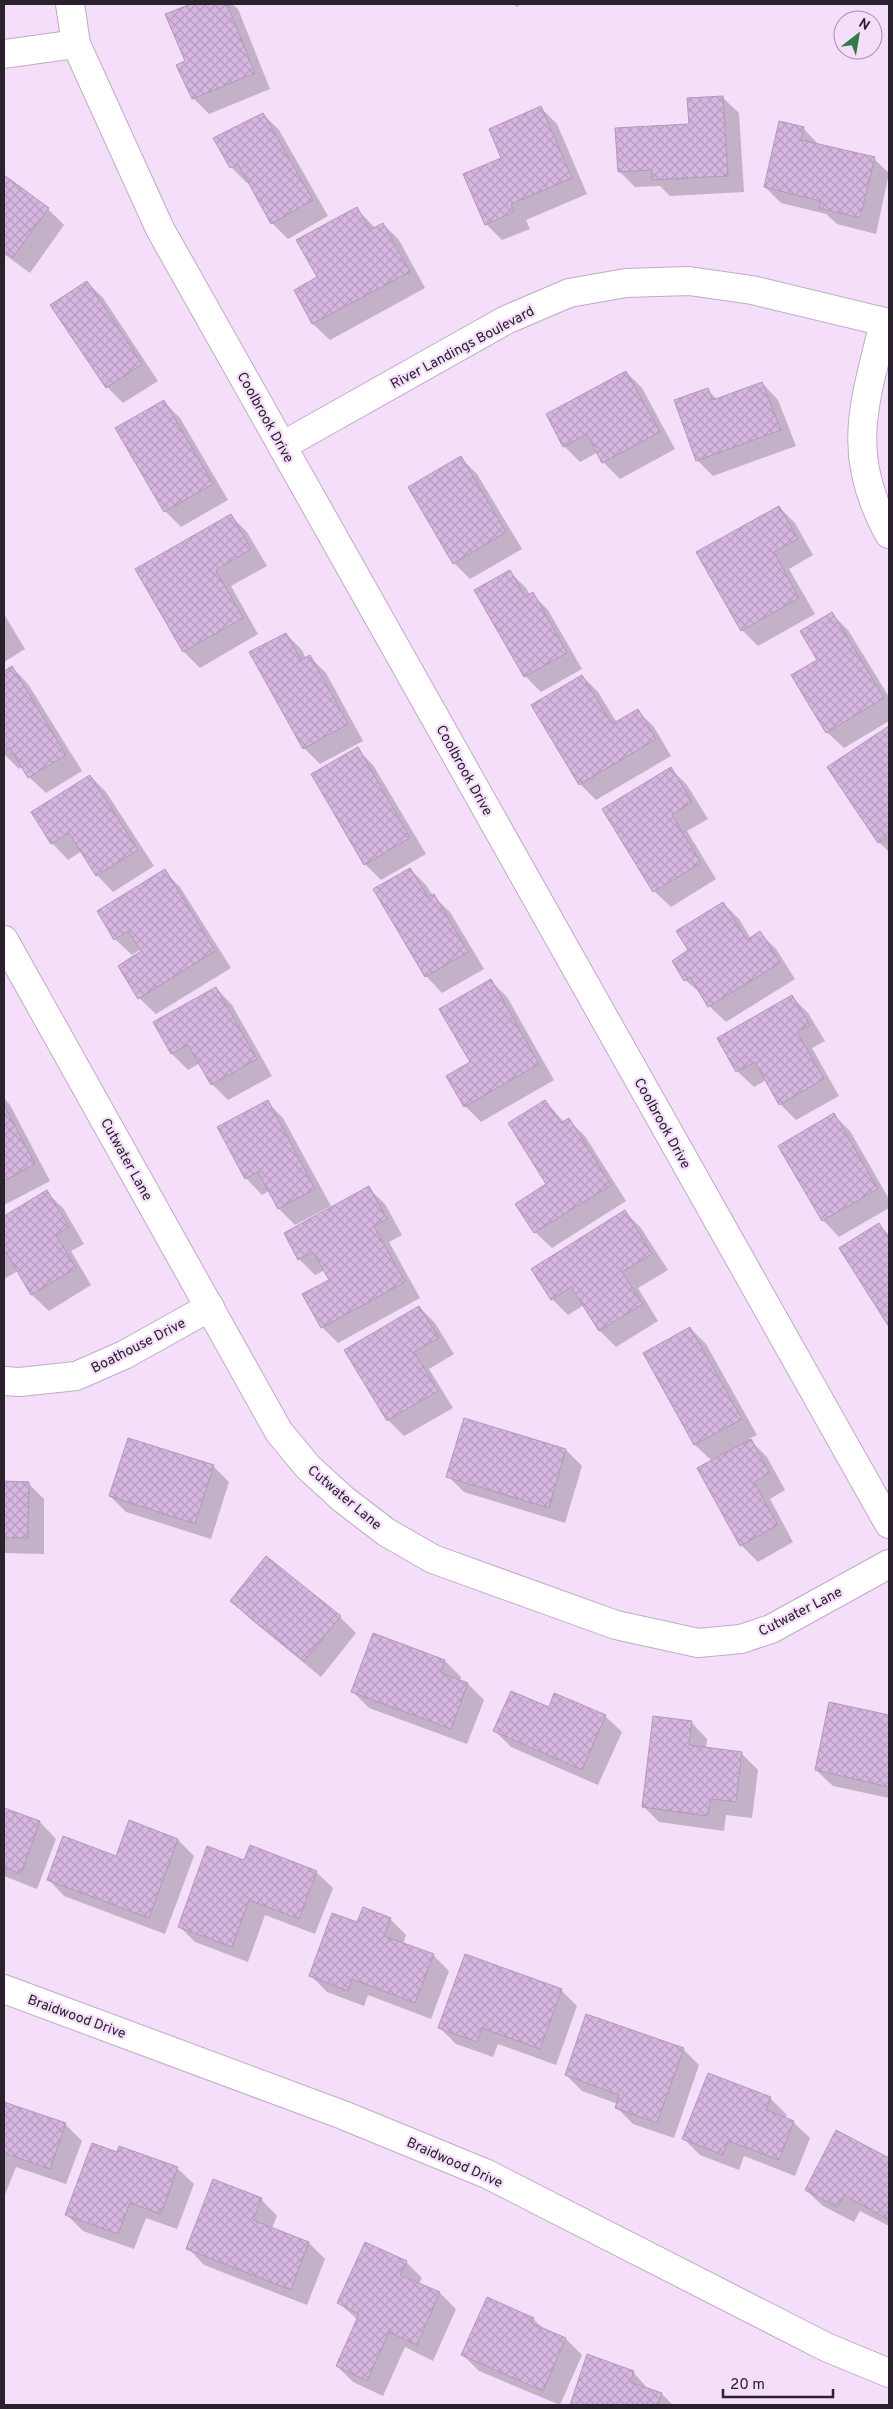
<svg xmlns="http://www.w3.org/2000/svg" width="893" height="2409" font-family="Overpass,sans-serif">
<defs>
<pattern id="building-cross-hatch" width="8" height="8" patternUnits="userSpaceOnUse" patternTransform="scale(1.25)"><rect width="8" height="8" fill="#d6b5e0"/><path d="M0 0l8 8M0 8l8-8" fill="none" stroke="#b89bc0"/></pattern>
</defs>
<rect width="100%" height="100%" fill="#f4defa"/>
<g fill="#0003">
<polygon points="194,4 232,4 238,9 270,89 209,114 193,98 187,62 167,14"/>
<polygon points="513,4 521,4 517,7"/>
<polygon points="722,97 739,113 744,192 670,196 660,186 635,187 619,171 690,126"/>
<polygon points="541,108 557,124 587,194 526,220 530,229 502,240 486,224 503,158"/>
<polygon points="263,114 279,130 328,216 288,239 272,223 250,182 247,183 231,167"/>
<polygon points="803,128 819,145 874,159 889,173 876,234 837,224 826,214 781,203 765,187"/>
<polygon points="4,176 48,209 64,225 30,273 4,254"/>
<polygon points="357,209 375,228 383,224 399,240 425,288 330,340 313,324 295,290 318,278"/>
<polygon points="87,282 103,298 158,381 123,403 107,387"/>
<polygon points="626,372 642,388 675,449 620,479 603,462 598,452 580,462 564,446"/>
<polygon points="762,383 778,400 796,446 713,476 697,460 707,390 718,400"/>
<polygon points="164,402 180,418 228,500 181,527 165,511"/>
<polygon points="461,458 477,474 522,549 470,579 454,563"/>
<polygon points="779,507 795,523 813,555 789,569 815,614 758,646 742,630"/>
<polygon points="231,516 247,532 267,566 231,586 258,634 200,668 184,652 136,570"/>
<polygon points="510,572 526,588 530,595 532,594 548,610 582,669 541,692 525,676"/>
<polygon points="4,614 25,649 4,662"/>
<polygon points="832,614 848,630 889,697 889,721 844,748 827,732"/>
<polygon points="286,634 302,650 306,659 310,657 326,673 363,741 320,764 304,748"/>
<polygon points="12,667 28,684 82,771 46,793 29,777 23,766 19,769 4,754 4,672"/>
<polygon points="582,676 598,692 617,723 638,711 654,727 671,756 596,800 580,784"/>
<polygon points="889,728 889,852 879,842 829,767"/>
<polygon points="357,749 373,765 426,854 381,880 365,864"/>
<polygon points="671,769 687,785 708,819 687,831 716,879 671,907 654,891"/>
<polygon points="90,776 106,792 154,866 113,892 97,875 82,851 68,860 52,843 33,812"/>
<polygon points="410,869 426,885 433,896 450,912 484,969 442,993 426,976"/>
<polygon points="164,871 180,887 231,968 156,1014 139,998 143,952 141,949 132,955 115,939"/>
<polygon points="723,903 739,919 751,939 760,933 776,949 795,979 726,1022 709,1006 703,995 685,980 690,951"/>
<polygon points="491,981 507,997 554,1080 481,1122 465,1106 472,1062"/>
<polygon points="216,988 232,1005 272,1076 228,1100 212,1084 200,1063 188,1070 172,1054 155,1023"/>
<polygon points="792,997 808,1013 825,1041 812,1048 839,1096 796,1120 780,1104 766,1080 754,1087 737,1071 719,1039"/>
<polygon points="4,1098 10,1105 50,1181 4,1205"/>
<polygon points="545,1101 564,1122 568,1120 585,1136 626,1201 552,1248 535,1232 517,1204 548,1185"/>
<polygon points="267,1102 283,1118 331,1206 295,1225 279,1209 269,1191 262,1195 246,1178 219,1128"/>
<polygon points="834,1115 850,1131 889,1199 889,1208 839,1237 823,1220"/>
<polygon points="368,1188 385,1204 402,1235 389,1242 420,1298 338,1343 322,1327 330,1280 325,1270 315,1275 299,1259"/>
<polygon points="46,1192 63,1208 84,1244 71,1251 91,1285 49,1311 32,1295 18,1271 4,1279 4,1217"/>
<polygon points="625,1212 641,1228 668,1270 638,1288 658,1321 616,1347 600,1331 584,1305 568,1315 552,1299"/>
<polygon points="879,1225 889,1235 889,1325 840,1249"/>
<polygon points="419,1307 435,1323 454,1354 429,1369 453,1408 404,1436 388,1420 346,1350"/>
<polygon points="690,1328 706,1344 757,1435 749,1439 767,1457 785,1490 770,1499 793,1542 758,1562 741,1545 699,1468 712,1461 695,1445 644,1354"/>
<polygon points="566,1450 582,1466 565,1523 464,1492 448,1476"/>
<polygon points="213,1466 229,1482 211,1539 126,1512 110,1496"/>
<polygon points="4,1482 28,1483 44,1499 44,1554 4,1553"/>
<polygon points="232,1601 340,1617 356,1633 321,1677 248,1617"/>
<polygon points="445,1661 461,1677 460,1681 468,1684 484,1700 467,1744 369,1708 353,1692"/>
<polygon points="830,1703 889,1716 889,1798 833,1786 816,1770"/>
<polygon points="549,1708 605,1716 622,1732 598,1785 511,1747 495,1731"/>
<polygon points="691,1722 707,1739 706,1749 741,1753 758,1770 752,1818 726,1815 724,1831 659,1822 643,1806"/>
<polygon points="4,1809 40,1822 56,1839 37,1889 4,1876"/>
<polygon points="130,1822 178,1840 194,1856 165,1934 64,1896 48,1879 116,1857"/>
<polygon points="245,1862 316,1872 333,1888 315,1934 265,1915 248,1962 195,1942 179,1926"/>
<polygon points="390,1919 406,1935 403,1944 433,1955 449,1971 431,2019 368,1995 364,2006 327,1992 311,1976 358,1924"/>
<polygon points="561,1990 577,2006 556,2065 498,2044 493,2057 456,2044 440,2028"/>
<polygon points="683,2049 699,2065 674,2138 633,2124 616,2107 618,2104 582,2091 566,2075"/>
<polygon points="709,2074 770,2098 787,2115 785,2119 793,2122 810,2138 795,2176 744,2156 739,2170 700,2155 684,2139"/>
<polygon points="4,2103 65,2124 82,2141 66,2184 16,2167 4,2197"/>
<polygon points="837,2132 889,2160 889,2226 860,2211 854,2222 823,2206 806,2190"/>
<polygon points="117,2153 177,2168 194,2184 177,2229 146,2218 134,2249 83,2231 67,2215"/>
<polygon points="261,2199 277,2216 272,2228 309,2243 325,2259 307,2305 204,2265 188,2248"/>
<polygon points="406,2262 422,2278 419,2284 440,2293 456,2309 433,2361 405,2347 383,2396 353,2382 337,2366 358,2320 339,2303"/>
<polygon points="533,2319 544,2329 566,2339 582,2355 560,2405 479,2371 463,2355"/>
<polygon points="588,2356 633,2372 649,2390 662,2394 673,2405 571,2405"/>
</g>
<g fill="url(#building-cross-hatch)" stroke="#af9bb6">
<polygon points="191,4 227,4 255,73 192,99 176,65 185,61 165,14"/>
<polygon points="723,96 728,176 652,180 652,170 618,172 615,128 689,124 687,98"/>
<polygon points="541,106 572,178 511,204 514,212 485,225 463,174 501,158 489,129"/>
<polygon points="263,113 313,200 271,224 238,164 230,168 213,138"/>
<polygon points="779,121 804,127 801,140 875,157 860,218 819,208 821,201 764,187"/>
<polygon points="4,175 49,208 13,257 4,251"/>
<polygon points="357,207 370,230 383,223 410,272 312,324 294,290 317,277 296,240"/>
<polygon points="87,281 142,364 106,388 50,305"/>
<polygon points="626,371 660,432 602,463 587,434 563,447 546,414"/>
<polygon points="762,382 781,430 696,461 674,400 708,388 713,400"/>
<polygon points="164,400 213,484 164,512 115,428"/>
<polygon points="461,456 506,532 453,564 408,487"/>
<polygon points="779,506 798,539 774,552 799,598 741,631 696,552"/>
<polygon points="231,514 251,549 216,570 243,618 183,652 135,569"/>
<polygon points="510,570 525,597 533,592 567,653 524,677 474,590"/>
<polygon points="832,612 884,698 826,733 791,675 817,660 800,631"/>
<polygon points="286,633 301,660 310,655 348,724 303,749 249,652"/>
<polygon points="12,666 66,755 28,778 10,748 4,752 4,671"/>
<polygon points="582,675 612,724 638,709 656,739 579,785 531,705"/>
<polygon points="889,726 889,836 878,843 827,767"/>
<polygon points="358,747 410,838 364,865 311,774"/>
<polygon points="671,767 692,802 672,815 701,863 653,892 602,809"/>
<polygon points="90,775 138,850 96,876 69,833 51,844 31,812"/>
<polygon points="410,868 428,897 434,894 468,952 425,977 373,889"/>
<polygon points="165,869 215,951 138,999 118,966 141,951 128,931 114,940 97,911"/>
<polygon points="723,902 747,940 760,931 780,963 708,1007 690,977 684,981 672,961 688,950 676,931"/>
<polygon points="491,979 539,1064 464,1107 446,1076 470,1062 439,1009"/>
<polygon points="216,987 257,1059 211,1085 188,1045 171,1054 153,1022"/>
<polygon points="792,995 810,1025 797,1032 824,1079 779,1105 755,1062 736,1072 717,1038"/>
<polygon points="268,1100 315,1189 278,1209 258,1172 245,1179 217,1127"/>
<polygon points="545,1100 561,1123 569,1118 611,1185 534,1233 515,1204 546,1184 508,1123"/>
<polygon points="4,1105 35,1164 4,1181"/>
<polygon points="834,1113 878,1189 822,1221 778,1146"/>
<polygon points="369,1186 387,1219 374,1226 405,1282 321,1328 302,1294 329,1280 313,1252 298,1260 284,1233"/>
<polygon points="47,1190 69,1227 56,1235 76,1268 31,1295 6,1252 4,1254 4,1216"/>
<polygon points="625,1210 652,1254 622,1272 643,1304 599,1331 571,1287 551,1300 531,1269"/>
<polygon points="879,1223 889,1239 889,1327 839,1248"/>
<polygon points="419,1306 439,1338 414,1352 438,1391 387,1421 344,1350"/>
<polygon points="690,1327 742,1419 694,1445 643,1353"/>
<polygon points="464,1418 566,1449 549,1508 446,1477"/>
<polygon points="128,1438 214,1465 195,1524 109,1496"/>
<polygon points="751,1439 770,1473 754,1482 778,1525 740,1546 697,1468"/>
<polygon points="4,1481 29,1482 28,1538 4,1538"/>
<polygon points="266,1556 341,1616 304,1661 230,1601"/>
<polygon points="373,1633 445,1660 441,1673 468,1683 451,1729 351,1692"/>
<polygon points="511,1691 549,1707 554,1693 606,1715 582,1770 493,1731"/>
<polygon points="829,1702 889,1715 889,1787 815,1770"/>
<polygon points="653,1716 692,1721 689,1745 742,1752 736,1802 711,1799 708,1816 642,1807"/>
<polygon points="4,1808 40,1821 21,1874 4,1867"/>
<polygon points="129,1820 178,1839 149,1918 47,1880 63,1836 116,1856"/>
<polygon points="250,1845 317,1871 299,1919 249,1900 232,1947 178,1927 207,1846 244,1860"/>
<polygon points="363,1907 391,1918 384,1936 434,1954 415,2003 352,1979 348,1991 309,1976 332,1913 357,1922"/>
<polygon points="465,1954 562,1989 540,2049 482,2028 477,2042 438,2028"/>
<polygon points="586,2014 684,2048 657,2123 615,2108 619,2095 565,2075"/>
<polygon points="708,2073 771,2097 766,2110 794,2121 779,2160 728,2141 723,2155 682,2139"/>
<polygon points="4,2102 66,2123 50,2169 4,2153"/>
<polygon points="836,2130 889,2158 889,2220 844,2195 837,2207 805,2190"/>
<polygon points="92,2143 117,2152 119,2146 178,2167 161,2214 130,2203 118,2234 65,2215"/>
<polygon points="213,2179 262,2198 253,2220 309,2242 291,2290 186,2249"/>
<polygon points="365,2242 407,2261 400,2275 440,2292 417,2345 389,2332 367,2381 336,2366 359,2314 337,2303"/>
<polygon points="487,2297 534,2318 531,2323 566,2338 543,2391 461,2355"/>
<polygon points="587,2354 634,2371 630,2382 662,2393 658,2405 570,2405"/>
</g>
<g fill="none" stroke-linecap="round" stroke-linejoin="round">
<defs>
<g id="minor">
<polyline points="70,4 76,44 160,229 889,1524"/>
<polyline points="4,54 76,44"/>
<path d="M884,323C864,405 845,454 889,534"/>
<polyline points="282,446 506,320 569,293 626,283 689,281 752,290 889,323"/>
<polyline points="4,940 279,1432 308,1467 343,1499 386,1532 433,1559 616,1625 698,1643 741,1639 771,1629 889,1564"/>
<polyline points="4,1381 20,1382 76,1376 124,1355 210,1307"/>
<polyline points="4,1989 343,2115 487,2174 826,2347 889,2373"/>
</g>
</defs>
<use href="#minor" stroke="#c0abc6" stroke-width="30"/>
<use href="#minor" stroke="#fff" stroke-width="28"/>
</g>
<g text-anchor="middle" stroke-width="4.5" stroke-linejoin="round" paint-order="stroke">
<g font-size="14" fill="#29212b" stroke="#f4defa">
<text transform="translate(462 347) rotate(-28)" y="5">River Landings Boulevard</text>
<text transform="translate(266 417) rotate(61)" y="5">Coolbrook Drive</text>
<text transform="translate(465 770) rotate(61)" y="5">Coolbrook Drive</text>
<text transform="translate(663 1123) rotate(61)" y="5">Coolbrook Drive</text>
<text transform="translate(127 1159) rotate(61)" y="5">Cutwater Lane</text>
<text transform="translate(138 1345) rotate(-27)" y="5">Boathouse Drive</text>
<text transform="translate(345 1497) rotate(40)" y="5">Cutwater Lane</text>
<text transform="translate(800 1611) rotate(-27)" y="5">Cutwater Lane</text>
<text transform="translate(77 2016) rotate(20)" y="5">Braidwood Drive</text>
<text transform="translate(455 2162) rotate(24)" y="5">Braidwood Drive</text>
</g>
</g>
<rect width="893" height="2409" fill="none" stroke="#29212b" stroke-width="10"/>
<g transform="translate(858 35) rotate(31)"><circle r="24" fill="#f4defa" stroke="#a392a7"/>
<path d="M0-4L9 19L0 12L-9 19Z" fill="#2d7c4c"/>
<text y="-8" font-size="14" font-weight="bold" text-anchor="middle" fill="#29212b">N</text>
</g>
<path d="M723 2389v8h110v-8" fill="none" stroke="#29212b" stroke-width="2.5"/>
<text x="730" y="2389" font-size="15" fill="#29212b" stroke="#f4defa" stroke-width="4" paint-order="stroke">20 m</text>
</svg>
